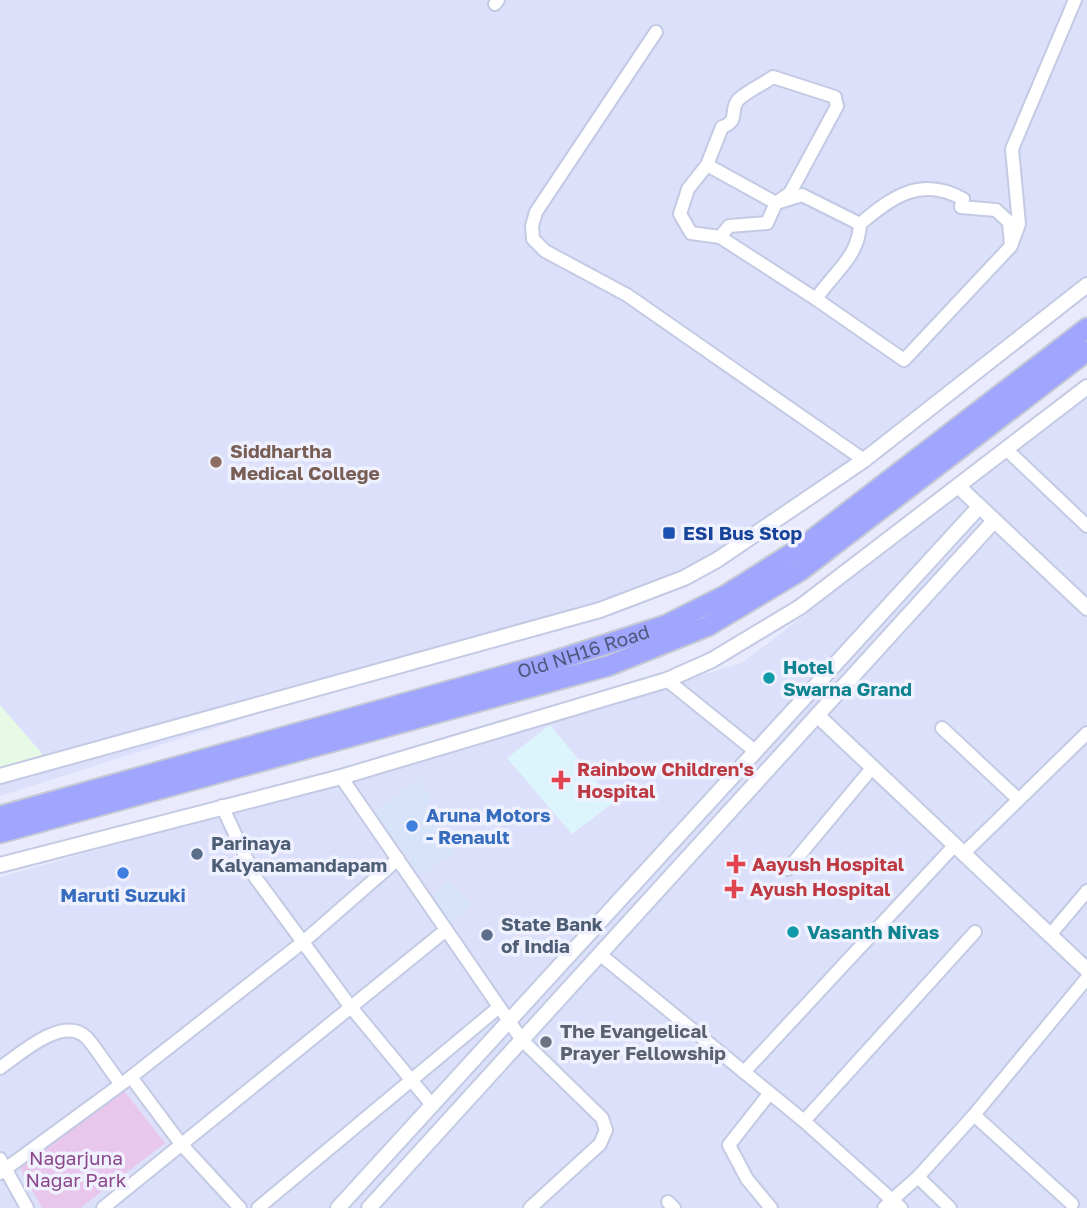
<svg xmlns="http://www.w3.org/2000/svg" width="1087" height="1208" font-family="'Golos Text',sans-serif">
<rect width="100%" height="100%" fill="#e9eafd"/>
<g fill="#dde0fa">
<polygon points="0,0 1087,0 1087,289 704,572 0,796"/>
<polygon points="1087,398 1087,1208 0,1208 0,877 467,746 742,663"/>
</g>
<g fill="#d6e3f9">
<polygon points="418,780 433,800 426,806 456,851 422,875 374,812"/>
<polygon points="449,880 471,904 447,925 426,901"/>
</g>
<polygon fill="#e6fae5" points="0,705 39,750 43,756 0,768"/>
<polygon fill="#dcf5fc" points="550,725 614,802 572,834 507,758"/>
<polygon fill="#e9c6ec" points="124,1091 165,1143 80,1208 42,1208 20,1168"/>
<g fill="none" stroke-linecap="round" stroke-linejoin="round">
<defs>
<g id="minor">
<polyline points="495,4 498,0"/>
<polyline points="656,32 536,212 532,226 533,239 545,251 627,295 864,460"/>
<path d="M707,165L722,127C740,121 729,111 738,100C746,92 763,84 773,77L835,97L837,106L790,193L776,203L707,165L688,189L680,214L691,233L720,237"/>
<path d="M1011,246L1009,222L996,210L961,207L963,199C921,176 893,196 860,224C859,257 833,273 816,299L904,360L1011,246L1019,224L1012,149L1075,0"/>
<polyline points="816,299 720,237 729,226 767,223 776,203 802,195 860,224"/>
<polyline points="1006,449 1087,526"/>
<polyline points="667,680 755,751"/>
<polyline points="942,728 1018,799"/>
<polyline points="341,777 522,1040 602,1118 606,1130 600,1144 530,1208"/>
<polyline points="222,806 255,877 350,1006 432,1105"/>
<polyline points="964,853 1087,733"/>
<polyline points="788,869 872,768"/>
<polyline points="1050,935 1087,891"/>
<polyline points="602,956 804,1121 892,1200 918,1177 974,1115 1087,978"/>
<path d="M0,1068C20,1054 64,1014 87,1038C99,1052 109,1069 120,1083"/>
<polyline points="744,1072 954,846"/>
<polyline points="131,1077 181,1144 240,1208"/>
<polyline points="769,1094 729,1145 747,1179 771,1208"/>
<polyline points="974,1115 1072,1204"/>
<polyline points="804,1121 975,932"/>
<polyline points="0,1159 27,1208"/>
<polyline points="0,1173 131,1077 303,942 398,859"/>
<polyline points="918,1177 950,1208"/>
<polyline points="668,1202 674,1208"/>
<polyline points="103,1208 446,930"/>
<polyline points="258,1208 499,1007"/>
<polyline points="884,1208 892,1200 901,1208"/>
</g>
<g id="tertiary">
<polyline points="958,486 1087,608"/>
<polyline points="817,715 1087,970"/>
<polyline points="0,776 600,610 684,578 717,560 864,460 1087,285"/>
<polyline points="0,865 341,777 667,680 712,660 800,607 1087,387"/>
<polyline points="338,1208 978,508"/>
<polyline points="369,1208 993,522"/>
</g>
<g id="primary">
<path id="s1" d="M0,816L542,665L666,625L726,595L805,545L1087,328"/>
<polyline points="0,833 608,666 708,626 800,571 1087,351"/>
</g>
</defs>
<use href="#minor" stroke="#c3cae3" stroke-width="16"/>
<use href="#tertiary" stroke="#c3cae3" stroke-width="18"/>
<use href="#primary" stroke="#c5cad4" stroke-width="23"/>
<use href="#minor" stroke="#fff" stroke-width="12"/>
<use href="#tertiary" stroke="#fff" stroke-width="14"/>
<use href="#primary" stroke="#a0a5fe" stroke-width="19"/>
</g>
<circle fill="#8d6e63" stroke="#f0f1ff" stroke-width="2.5" cx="216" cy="462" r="7"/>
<rect fill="#1a4fb4" stroke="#f0f1ff" stroke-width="2.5" x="662" y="526" width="14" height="14" rx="3.5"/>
<g fill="#0f9aa8" stroke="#f0f1ff" stroke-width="2.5">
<circle cx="769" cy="678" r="7"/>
<circle cx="793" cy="932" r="7"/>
</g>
<g fill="#e0444e" stroke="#f0f1ff" stroke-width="2.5">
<path d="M557.5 769.5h7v7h7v7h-7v7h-7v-7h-7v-7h7z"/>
<path d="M732.5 853.5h7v7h7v7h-7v7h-7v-7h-7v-7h7z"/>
<path d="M730.5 878.5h7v7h7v7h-7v7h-7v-7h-7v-7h7z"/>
</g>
<g fill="#3f7fe0" stroke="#f0f1ff" stroke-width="2.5">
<circle cx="412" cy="826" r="7"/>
<circle cx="123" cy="873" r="7"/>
</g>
<g fill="#5c6f8a" stroke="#f0f1ff" stroke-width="2.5">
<circle cx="197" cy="854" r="7"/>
<circle cx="487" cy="935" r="7"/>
</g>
<circle fill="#6b7280" stroke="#f0f1ff" stroke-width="2.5" cx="546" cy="1042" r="7"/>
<g text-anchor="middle" stroke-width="7" stroke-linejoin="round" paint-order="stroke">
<g font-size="19" font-weight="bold" fill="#785e54" stroke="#f0f1ff" text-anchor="start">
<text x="230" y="458">Siddhartha<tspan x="230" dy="22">Medical College</tspan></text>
</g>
<g font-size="19" font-weight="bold" fill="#164399" stroke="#f0f1ff" text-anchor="start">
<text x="683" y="540">ESI Bus Stop</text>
</g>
<g font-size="19" fill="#4b5a7a" stroke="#f0f1ff">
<text dy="7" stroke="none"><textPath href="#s1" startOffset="606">Old NH16 Road</textPath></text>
</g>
<g font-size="19" font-weight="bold" fill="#0d838f" stroke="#f0f1ff" text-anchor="start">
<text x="783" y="674">Hotel<tspan x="783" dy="22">Swarna Grand</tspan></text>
<text x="807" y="939">Vasanth Nivas</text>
</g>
<g font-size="19" font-weight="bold" fill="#be3a42" stroke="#f0f1ff" text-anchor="start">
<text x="577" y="776">Rainbow Children's<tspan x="577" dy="22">Hospital</tspan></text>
<text x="752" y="871">Aayush Hospital</text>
<text x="750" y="896">Ayush Hospital</text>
</g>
<g font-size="19" font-weight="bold" fill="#366cbe" stroke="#f0f1ff" text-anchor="start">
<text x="426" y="822">Aruna Motors<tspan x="426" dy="22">- Renault</tspan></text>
<text x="123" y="902" text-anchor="middle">Maruti Suzuki</text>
</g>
<g font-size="19" font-weight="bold" fill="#4e5e75" stroke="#f0f1ff" text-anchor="start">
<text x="211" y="850">Parinaya<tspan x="211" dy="22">Kalyanamandapam</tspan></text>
<text x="501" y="931">State Bank<tspan x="501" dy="22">of India</tspan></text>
</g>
<g font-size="19" font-weight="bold" fill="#5b616d" stroke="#f0f1ff" text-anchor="start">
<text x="560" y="1038">The Evangelical<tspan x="560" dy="22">Prayer Fellowship</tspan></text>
</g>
<g font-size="19" fill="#8c478b" stroke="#f0f1ff">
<text x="76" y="1165">Nagarjuna<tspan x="76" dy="22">Nagar Park</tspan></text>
</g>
</g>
</svg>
